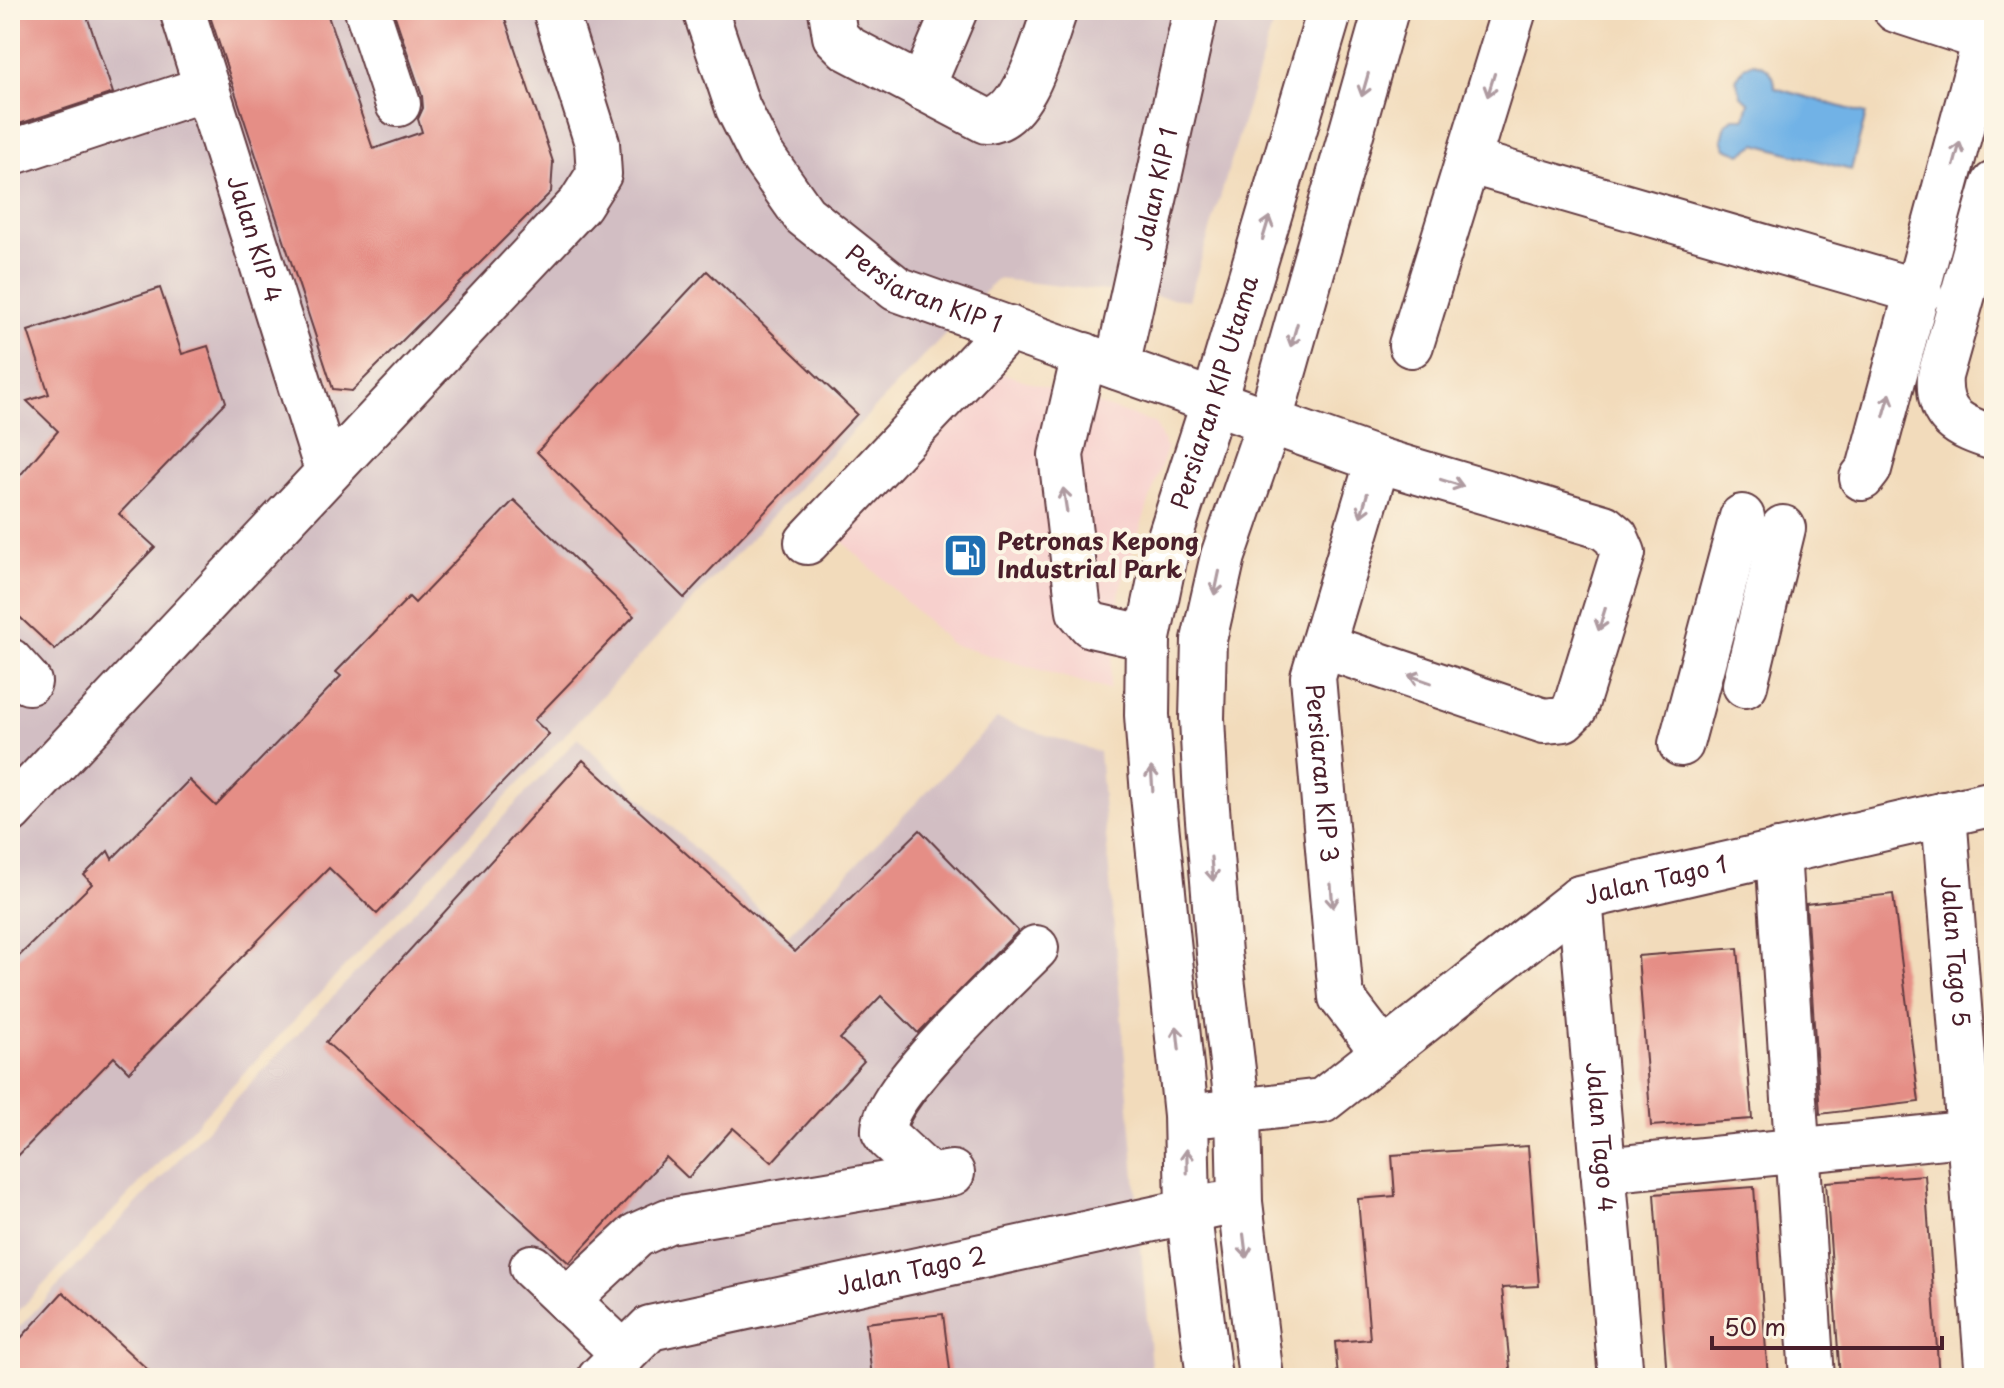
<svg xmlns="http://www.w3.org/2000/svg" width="2004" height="1388" font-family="'Playpen Sans',sans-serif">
<rect width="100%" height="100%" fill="#fcf5e5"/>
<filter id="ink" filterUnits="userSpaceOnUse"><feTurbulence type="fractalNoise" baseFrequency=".0125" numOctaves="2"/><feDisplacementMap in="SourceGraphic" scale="16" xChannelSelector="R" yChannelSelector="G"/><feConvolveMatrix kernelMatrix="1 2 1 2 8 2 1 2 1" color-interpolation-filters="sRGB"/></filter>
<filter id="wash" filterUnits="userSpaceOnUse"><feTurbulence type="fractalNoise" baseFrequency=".006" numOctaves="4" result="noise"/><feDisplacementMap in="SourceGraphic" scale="32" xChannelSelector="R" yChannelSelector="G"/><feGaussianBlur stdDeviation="1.8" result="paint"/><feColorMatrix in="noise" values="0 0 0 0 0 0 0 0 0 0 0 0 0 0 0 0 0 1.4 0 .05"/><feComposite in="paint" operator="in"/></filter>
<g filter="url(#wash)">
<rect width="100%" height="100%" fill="#f2dbbb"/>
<polygon fill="#f7d0cd" points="999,372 1155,423 1167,449 1120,588 1109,690 951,644 841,540"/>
<g fill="#d2bec3">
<polygon points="10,10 1277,10 1189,300 997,279 10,1320"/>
<polygon points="997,719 1099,752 1152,1378 10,1378 10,1337 578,738 787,936"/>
</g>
<path fill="#71b2e6" stroke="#5e6888" stroke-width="2" d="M1753,63C1768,65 1775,73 1775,88L1866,114L1851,170L1756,144L1741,154L1726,148L1722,140L1726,124L1733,118H1745L1749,102L1741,96L1736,79L1745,66Z"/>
<g id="blocks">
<g fill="#e58e86">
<polygon points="10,10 85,10 113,93 10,127"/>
<polygon points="208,10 326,10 373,149 422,132 418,119 423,108 422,96 393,10 502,10 553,162 551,192 352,391 333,389"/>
<polygon points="707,271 857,414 684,598 537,452"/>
<polygon points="160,288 182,354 208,346 226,402 119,514 155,547 55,650 10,608 10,487 58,431 27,401 49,394 28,331"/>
<polygon points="514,500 634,616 534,720 549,734 377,914 329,868 129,1072 114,1057 10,1164 10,965 92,884 84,875 108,851 112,859 189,780 216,806 341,676 336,672 409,597 415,603"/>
<polygon points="583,760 795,952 920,830 1018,931 918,1033 881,996 840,1039 864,1061 772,1162 733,1128 688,1178 666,1157 569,1263 326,1042"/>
<polygon points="1893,894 1919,1102 1820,1114 1806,904"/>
<polygon points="1738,948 1752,1119 1651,1126 1638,956"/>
<polygon points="1528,1146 1539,1286 1502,1288 1511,1378 1338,1378 1335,1342 1370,1339 1358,1199 1395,1196 1392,1155"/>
<polygon points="1925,1175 1939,1378 1840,1378 1826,1182"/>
<polygon points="1754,1187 1768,1378 1667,1378 1654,1194"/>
<polygon points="63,1292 157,1378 10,1378 10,1350"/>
<polygon points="943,1314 951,1378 872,1378 866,1323"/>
</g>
</g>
</g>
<g filter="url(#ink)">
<use href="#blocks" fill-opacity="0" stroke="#633b41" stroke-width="2"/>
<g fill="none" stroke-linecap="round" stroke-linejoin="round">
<defs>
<g id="minor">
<path id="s1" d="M182,10L327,470"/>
<polyline points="367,10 398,104"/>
<path id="s2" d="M705,10L738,108L761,154L804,215L897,289L1378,460L1313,677L1341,997L1383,1052"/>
<path d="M831,10L835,36L847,48L986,121C1025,121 1043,42 1055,10"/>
<polyline points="1896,10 1988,40"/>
<polyline points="922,88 955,10"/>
<polyline points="10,153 207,88"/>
<polyline points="1468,161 1920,292"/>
<path d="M1994,184L1940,376C1937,417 1959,427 1994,438"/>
<polyline points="1411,345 1514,10"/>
<polyline points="1084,355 1061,455 1079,611 1091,625 1148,638"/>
<path id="s3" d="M1117,367L1196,10"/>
<polyline points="1862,478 1869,469 1993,10"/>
<polyline points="807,542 1009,328"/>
<polyline points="1323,646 1544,721 1564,719 1575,708 1623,553 1616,537 1604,527 1378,460"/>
<polyline points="10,661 29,682"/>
<polyline points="1745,685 1783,528"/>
<polyline points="1681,744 1742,517"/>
<polyline points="10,811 580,204 599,174 597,143 555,10"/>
<path id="s4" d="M1944,814L1988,1378"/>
<polyline points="1778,852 1812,1378"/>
<path id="s5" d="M1580,898L1621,1378"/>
<path id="s6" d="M1211,1114L1322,1101L1580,898L1994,803"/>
<polyline points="1603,1170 1994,1131"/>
<path d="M929,1176L889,1139L884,1132C880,1094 1006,979 1036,948"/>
<polyline points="532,1267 624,1354"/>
<polyline points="567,1300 637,1235 668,1221 952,1173"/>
<path id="s7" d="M600,1378L650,1328L1218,1205"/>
<path id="s8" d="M1209,1378L1188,1208L1186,1115L1153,795L1147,715L1148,638L1167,546L1214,401L1330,10"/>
<polyline points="1261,1378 1240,1202 1238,1112 1219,953 1206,796 1202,718 1204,640 1223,556 1270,420 1386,10"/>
</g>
</defs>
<use href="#minor" stroke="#633b41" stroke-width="48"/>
<use href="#minor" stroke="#fff" stroke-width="44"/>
</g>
<defs><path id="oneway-shaft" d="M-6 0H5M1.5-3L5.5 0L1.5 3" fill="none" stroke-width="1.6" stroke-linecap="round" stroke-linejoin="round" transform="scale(2)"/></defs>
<g stroke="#ae9aa0">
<use href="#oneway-shaft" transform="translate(1365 85) rotate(106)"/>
<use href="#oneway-shaft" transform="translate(1491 85) rotate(107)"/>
<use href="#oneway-shaft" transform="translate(1957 154) rotate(-75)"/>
<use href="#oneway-shaft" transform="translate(1266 228) rotate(-73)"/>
<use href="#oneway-shaft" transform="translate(1294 335) rotate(106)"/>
<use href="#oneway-shaft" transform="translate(1887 405) rotate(-74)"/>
<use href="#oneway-shaft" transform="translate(1452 483) rotate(17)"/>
<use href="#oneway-shaft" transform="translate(1065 500) rotate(-99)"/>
<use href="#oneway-shaft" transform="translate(1364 505) rotate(106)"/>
<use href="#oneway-shaft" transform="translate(1217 583) rotate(102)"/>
<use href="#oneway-shaft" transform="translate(1602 619) rotate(107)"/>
<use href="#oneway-shaft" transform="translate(1420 679) rotate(-161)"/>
<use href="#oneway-shaft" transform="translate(1152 779) rotate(-94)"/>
<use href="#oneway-shaft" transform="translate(1212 869) rotate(85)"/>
<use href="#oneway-shaft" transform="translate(1332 896) rotate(85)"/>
<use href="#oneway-shaft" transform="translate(1178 1038) rotate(-96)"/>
<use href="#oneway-shaft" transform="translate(1187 1161) rotate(-91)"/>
<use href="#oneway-shaft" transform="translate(1245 1246) rotate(83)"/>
</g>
</g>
<defs>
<symbol id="fuel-square" viewBox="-11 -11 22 22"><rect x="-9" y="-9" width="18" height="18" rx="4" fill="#1f6fb2" stroke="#fcf5e5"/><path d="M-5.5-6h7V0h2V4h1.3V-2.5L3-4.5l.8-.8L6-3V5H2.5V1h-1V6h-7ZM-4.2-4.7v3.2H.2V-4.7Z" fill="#fff"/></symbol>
</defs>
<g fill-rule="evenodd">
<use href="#fuel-square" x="940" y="530" width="51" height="51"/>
</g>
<g text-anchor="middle" stroke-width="8" stroke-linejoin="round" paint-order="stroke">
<g font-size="24" fill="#4a1f2b" stroke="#fcf5e5">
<text dy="8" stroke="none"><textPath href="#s3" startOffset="182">Jalan KIP 1</textPath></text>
<text dy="8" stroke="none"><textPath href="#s1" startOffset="240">Jalan KIP 4</textPath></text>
<text dy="8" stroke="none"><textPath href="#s2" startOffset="372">Persiaran KIP 1</textPath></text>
<text dy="8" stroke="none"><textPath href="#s8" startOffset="998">Persiaran KIP Utama</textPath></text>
<text dy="8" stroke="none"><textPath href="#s2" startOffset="1182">Persiaran KIP 3</textPath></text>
<text dy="8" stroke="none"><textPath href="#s6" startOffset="518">Jalan Tago 1</textPath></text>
<text dy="8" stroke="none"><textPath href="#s4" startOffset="138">Jalan Tago 5</textPath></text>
<text dy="8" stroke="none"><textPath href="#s5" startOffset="240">Jalan Tago 4</textPath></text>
<text dy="8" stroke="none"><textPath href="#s7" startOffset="338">Jalan Tago 2</textPath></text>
</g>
<g font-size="24" font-weight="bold" fill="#4a1f2b" stroke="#fcf5e5" text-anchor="start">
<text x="997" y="550">Petronas Kepong<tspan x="997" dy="28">Industrial Park</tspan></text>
</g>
</g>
<rect width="2004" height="1388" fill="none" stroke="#fcf5e5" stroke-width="40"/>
<path d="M1712 1336v12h230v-12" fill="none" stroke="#4a1f2b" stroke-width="4"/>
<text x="1724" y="1336" font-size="24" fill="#4a1f2b" stroke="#fcf5e5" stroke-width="6" paint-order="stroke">50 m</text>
</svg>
